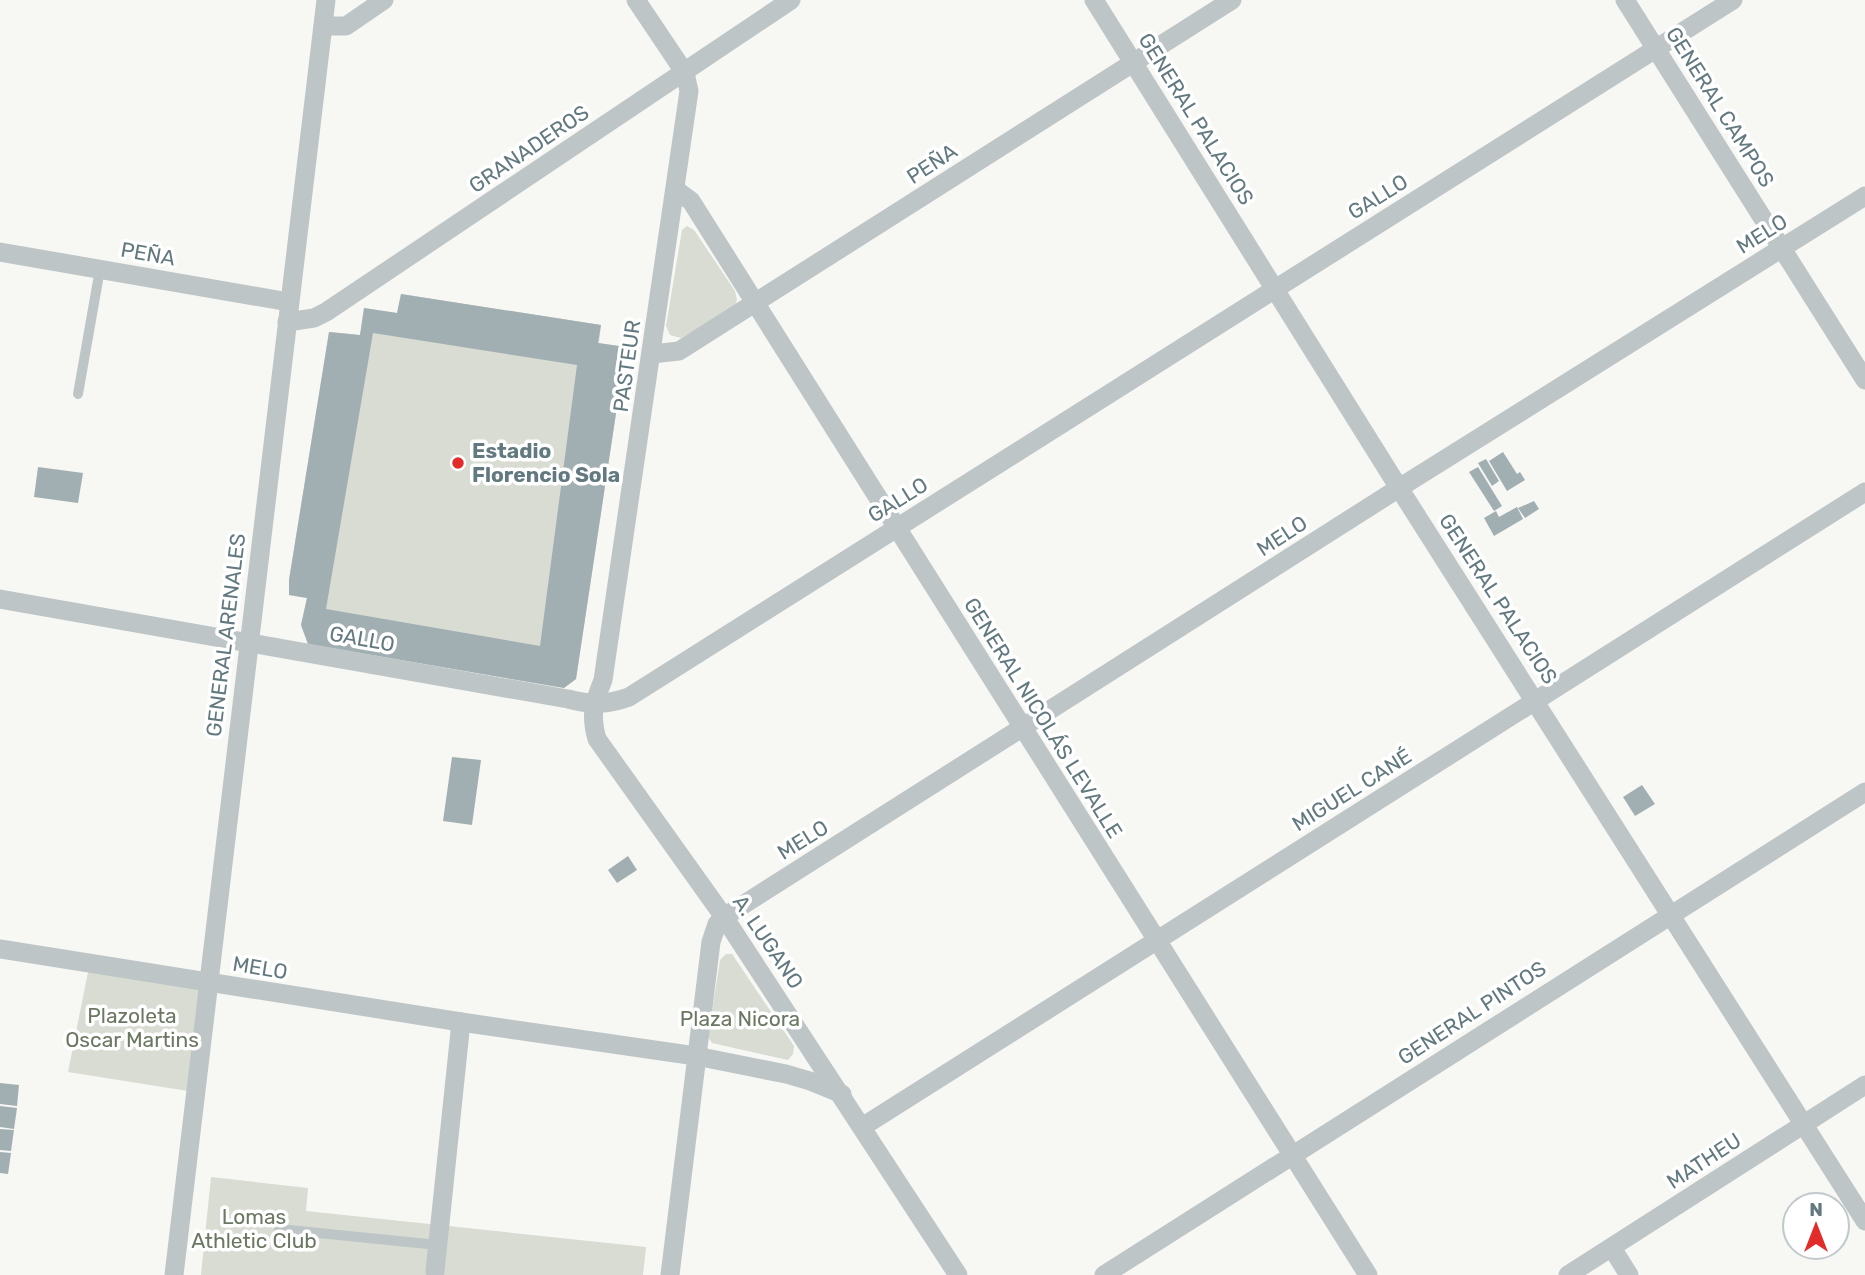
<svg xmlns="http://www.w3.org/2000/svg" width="1865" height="1275" font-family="Rubik,sans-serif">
<rect width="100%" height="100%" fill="#f7f7f4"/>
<g fill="#d8dcd3">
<polygon points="687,226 694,230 735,291 737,300 734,309 681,338 670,335 666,326 682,230"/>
<polygon points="401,294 601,325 599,343 626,347 576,679 564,688 308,644 301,625 307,598 289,595 289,580 329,332 360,335 364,308 397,313"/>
<polygon points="726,954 732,954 794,1046 793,1054 788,1060 712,1043 708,1037 720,960"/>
<polygon points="89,967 201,986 188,1091 68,1072"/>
<polygon points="211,1177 308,1188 306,1211 646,1247 643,1275 201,1275"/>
</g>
<g fill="#a2afb2" fill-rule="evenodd">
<path d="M401,294L601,325L598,343L626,347L576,679L564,688L308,644L301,625L307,598L289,595V580L329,332L360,335L364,308L397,313ZM373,333L577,365L540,646L326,609Z"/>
<polygon points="1503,452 1517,474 1520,472 1525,480 1507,491 1489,461"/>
<polygon points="1486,459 1499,481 1492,486 1478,463"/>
<polygon points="38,467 83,473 78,503 34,497"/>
<polygon points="1478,467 1502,506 1494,511 1469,472"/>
<polygon points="1534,501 1539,509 1525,518 1518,508"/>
<polygon points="1517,507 1523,519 1494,536 1484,518 1496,511 1499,517"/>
<polygon points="452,757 481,760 472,825 443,821"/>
<polygon points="1642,785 1655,804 1635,816 1623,797"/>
<polygon points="628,856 637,870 617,883 608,870"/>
<polygon points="0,1083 19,1085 17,1106 0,1104"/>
<polygon points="0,1106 17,1108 14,1129 0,1127"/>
<polygon points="0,1129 14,1130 11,1151 0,1150"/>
<polygon points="0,1152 11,1153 8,1174 0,1173"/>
</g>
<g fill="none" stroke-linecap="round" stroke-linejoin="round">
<g stroke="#bec5c7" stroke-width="10">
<polyline points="78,394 100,269"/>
<polyline points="279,1229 438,1245"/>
</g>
<g stroke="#bec5c7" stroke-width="19">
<path d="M636,0L685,73L689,91L603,680C594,702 590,715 597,739L724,917L958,1275"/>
<polyline points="1094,0 1399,488 1865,1221"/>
<polyline points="1625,0 1865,380"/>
<polyline points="323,26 346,26 384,0"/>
<polyline points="676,190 691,201 1368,1275"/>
<polyline points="0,252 289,302"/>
<polyline points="287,322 314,318 326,312 791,0"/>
<polyline points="652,354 679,351 1232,0"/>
<path d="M0,599L568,699C591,705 607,705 629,697L1733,0"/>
<polyline points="0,949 461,1022 696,1056 786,1074 810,1081 842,1094"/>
<polyline points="862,1127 1865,492"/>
<polyline points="1612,1248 1629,1275"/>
<polyline points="435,1271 461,1022"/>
<polyline points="174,1275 326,0"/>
<polyline points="670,1275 711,942 717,924 724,917 1399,488 1865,196"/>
<polyline points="1104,1275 1865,792"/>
<polyline points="1568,1275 1865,1085"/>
</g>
</g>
<circle fill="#e22c29" stroke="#fff" stroke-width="2.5" cx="458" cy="463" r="7"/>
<g text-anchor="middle" stroke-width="7" stroke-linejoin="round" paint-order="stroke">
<g font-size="21" fill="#62797f" stroke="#fff">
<text transform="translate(1720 107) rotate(58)" y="7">GENERAL CAMPOS</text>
<text transform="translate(1196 119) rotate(58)" y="7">GENERAL PALACIOS</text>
<text transform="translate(529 149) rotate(-34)" y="7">GRANADEROS</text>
<text transform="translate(932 164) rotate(-33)" y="7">PEÑA</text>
<text transform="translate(1378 197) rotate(-32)" y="7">GALLO</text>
<text transform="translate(1762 234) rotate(-32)" y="7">MELO</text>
<text transform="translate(148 254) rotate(10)" y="7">PEÑA</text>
<text transform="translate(627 366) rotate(-82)" y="7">PASTEUR</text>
<text transform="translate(898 500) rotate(-32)" y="7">GALLO</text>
<text transform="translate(1282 536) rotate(-33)" y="7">MELO</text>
<text transform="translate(1498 599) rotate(57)" y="7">GENERAL PALACIOS</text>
<text transform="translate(226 635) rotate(-83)" y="7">GENERAL ARENALES</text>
<text transform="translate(362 639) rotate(10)" y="7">GALLO</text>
<text transform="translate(1043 718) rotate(58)" y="7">GENERAL NICOLÁS LEVALLE</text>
<text transform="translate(1352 790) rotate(-32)" y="7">MIGUEL CANÉ</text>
<text transform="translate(803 840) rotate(-32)" y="7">MELO</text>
<text transform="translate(768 942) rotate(56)" y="7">A. LUGANO</text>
<text transform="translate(260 968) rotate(9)" y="7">MELO</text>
<text transform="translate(1472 1013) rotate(-33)" y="7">GENERAL PINTOS</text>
<text transform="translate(1704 1161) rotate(-33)" y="7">MATHEU</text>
</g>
<g font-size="21" font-weight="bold" fill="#62797f" stroke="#fff" text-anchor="start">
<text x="472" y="458">Estadio<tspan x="472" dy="24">Florencio Sola</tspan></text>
</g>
<g font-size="21" fill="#6a7761" stroke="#fff">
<text x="132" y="1023">Plazoleta<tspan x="132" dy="24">Oscar Martins</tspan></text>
<text x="740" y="1026">Plaza Nicora</text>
<text x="254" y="1224">Lomas<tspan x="254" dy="24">Athletic Club</tspan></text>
</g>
</g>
<g transform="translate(1816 1226)"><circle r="33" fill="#ffffff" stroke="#c0c9cc" stroke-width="2"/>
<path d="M0-5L12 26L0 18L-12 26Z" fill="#e22c29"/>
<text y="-10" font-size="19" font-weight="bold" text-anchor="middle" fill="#62797f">N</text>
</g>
</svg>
